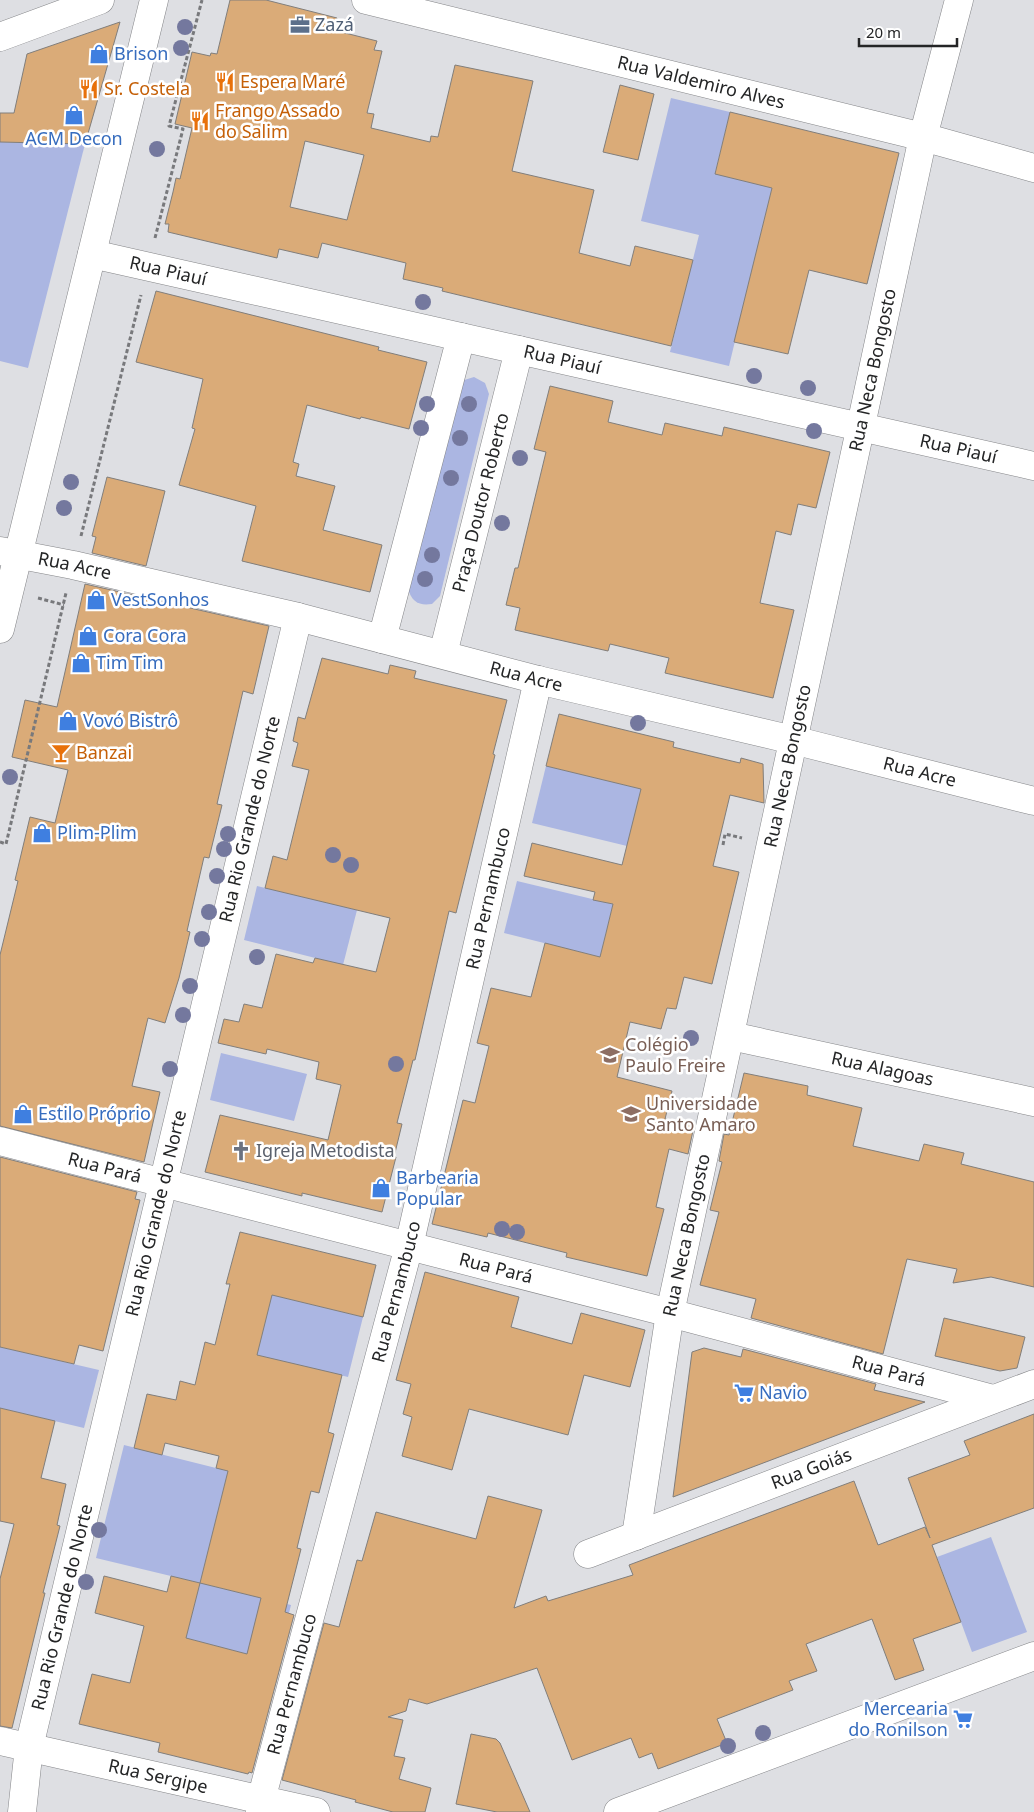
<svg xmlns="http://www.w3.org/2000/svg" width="1034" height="1812" font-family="'Noto Sans',sans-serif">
<rect width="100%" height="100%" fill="#dedfe3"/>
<g fill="#abb6e2">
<polygon points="671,98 730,112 715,173 772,188 729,366 670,352 699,235 641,221"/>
<polygon points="0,142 85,144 28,368 0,361"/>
<path d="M474,377L485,383L489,394L440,596L432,604C419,606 412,602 408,589L461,381Z"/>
<polygon points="546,766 641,789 627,846 532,823"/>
<polygon points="517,881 613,904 600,957 504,933"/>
<polygon points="257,886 357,910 343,965 244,940"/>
<polygon points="221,1053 307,1074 294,1121 210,1100"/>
<polygon points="272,1295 363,1317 348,1377 257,1355"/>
<polygon points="0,1347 99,1370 84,1428 0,1408"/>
<polygon points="124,1445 228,1471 200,1583 291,1605 284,1633 247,1654 186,1638 200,1583 96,1558"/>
<polygon points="991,1537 1027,1632 972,1652 937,1557"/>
</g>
<g fill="#daab78" stroke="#817e7b" fill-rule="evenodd">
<path d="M230,0H266L337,18L333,30L377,41L374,50L382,51L367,113L374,114L371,128L430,142L431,136L438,137L455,65L533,81L512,171L594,190L579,253L630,266L635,246L693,260L671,346L442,291L443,288L403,279L406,263L322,243L318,258L279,249L277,258L168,232L169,224H165L173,192L176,178L180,179L192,128L175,124L192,52L210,56L211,53L217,54ZM305,141L364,155L347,220L290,207Z"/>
<polygon points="120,22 85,144 0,142 0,113 14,113 27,54"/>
<polygon points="620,85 654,94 638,160 603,152"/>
<polygon points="730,112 899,153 867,284 809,270 788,354 734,342 772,188 715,174"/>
<polygon points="156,291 379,347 378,350 427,362 409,429 361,417 360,419 307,405 293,462 299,464 296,476 335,486 323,530 382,545 370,592 242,561 256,506 179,485 195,429 192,428 203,379 136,362"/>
<polygon points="550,386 613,401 608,422 662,435 665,423 722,436 724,427 830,452 816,508 798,504 791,535 776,531 760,603 794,610 773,698 665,673 669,658 610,644 608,651 515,630 520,608 506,605 515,568 518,568 546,452 534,449"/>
<polygon points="107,477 165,491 146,566 92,553 96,537 92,536"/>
<polygon points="85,584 269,626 253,694 243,691 217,804 222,805 209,858 204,857 187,931 190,932 179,978 165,1023 148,1018 132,1086 160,1092 144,1162 0,1126 0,955 18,881 15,880 30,817 55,823 68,770 12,757 25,700 57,707"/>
<polygon points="322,658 388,674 390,665 416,671 414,678 507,700 493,754 495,755 456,913 449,911 415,1060 413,1060 397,1123 402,1124 394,1157 396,1157 382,1212 302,1193 302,1196 205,1172 220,1115 328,1140 341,1085 316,1079 319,1062 267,1049 266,1054 218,1043 224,1019 239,1022 244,1004 262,1008 276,954 313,963 315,958 376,972 390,918 265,888 273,856 287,860 309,770 292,766 298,743 293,741 298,717 305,719"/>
<polygon points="559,714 674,742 673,747 740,763 741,758 763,764 764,803 730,795 713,866 739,872 712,984 684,977 676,1009 667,1008 661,1029 630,1022 617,1077 672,1091 665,1119 694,1126 688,1154 669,1149 656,1207 664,1209 647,1276 566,1257 567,1253 488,1233 487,1237 432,1224 463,1100 475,1103 489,1046 477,1043 491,988 531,997 545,943 600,957 606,933 613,904 593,900 595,892 524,876 532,843 622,865 641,789 546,766"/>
<polygon points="744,1073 808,1086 807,1095 862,1108 853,1146 919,1161 924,1144 964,1153 961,1164 1034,1182 1034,1287 991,1277 953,1283 957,1269 907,1259 883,1354 751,1318 756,1299 700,1285 719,1212 710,1210 722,1162 719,1161 724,1134 729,1135"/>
<polygon points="0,1157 137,1192 135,1199 140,1200 103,1351 79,1345 74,1364 0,1347"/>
<path d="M240,1232L376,1265L363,1317L272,1295L257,1355L342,1375L328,1432L334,1434L319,1493L311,1491L297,1548L301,1549L285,1612L294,1615L252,1773L249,1772L248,1774L158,1752L160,1743L79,1724L92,1674L130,1683L144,1626L95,1613L104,1576L167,1592L171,1576L200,1583L228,1471L216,1468L219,1456L165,1443L162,1455L134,1448L147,1394L176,1400L180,1381L195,1385L205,1342L215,1345L230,1284H226ZM200,1583L261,1598L247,1654L186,1638Z"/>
<polygon points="425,1272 519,1297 511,1327 572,1344 581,1313 645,1330 630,1387 584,1375 568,1435 469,1409 452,1470 402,1456 412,1417 403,1414 411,1384 396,1380"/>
<polygon points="944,1318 1025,1337 1017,1368 1000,1371 935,1356"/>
<polygon points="704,1348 741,1357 743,1349 876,1384 874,1390 925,1402 673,1497 692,1352"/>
<polygon points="0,1408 55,1421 41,1478 66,1484 57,1525 60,1526 43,1593 45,1593 12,1728 0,1726 0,1579 14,1524 0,1521"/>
<polygon points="1034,1414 1034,1508 932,1545 961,1622 913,1639 924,1670 895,1680 872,1619 806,1644 817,1671 789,1681 793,1690 717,1719 727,1743 658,1769 652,1753 639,1758 631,1738 572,1760 537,1668 427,1704 409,1699 406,1711 388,1717 403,1720 394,1756 405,1758 399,1779 431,1788 425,1812 393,1812 355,1802 356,1800 282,1780 324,1623 339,1627 357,1560 362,1561 376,1512 476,1539 488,1496 542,1510 514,1608 546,1596 548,1601 633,1575 629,1565 854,1481 878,1545 925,1527 930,1538 908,1478 970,1455 964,1441"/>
<polygon points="471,1734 496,1739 500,1743 530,1812 497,1812 456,1804"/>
</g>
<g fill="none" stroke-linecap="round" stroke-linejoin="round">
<defs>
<g id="minor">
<path id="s1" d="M366,0L923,137L1034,168"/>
<polyline points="0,37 100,0"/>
<path id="s2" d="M92,254L1034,466"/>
<path id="s3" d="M0,551L73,565L298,617L538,680L793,740L1034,801"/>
<polyline points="382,639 461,337"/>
<path id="s4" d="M443,654L519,350"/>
<path id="s5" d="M731,1036L1034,1102"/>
<path id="s6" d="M0,1141L670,1313L993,1399"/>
<path id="s7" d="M636,1536L670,1313L923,137L959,0"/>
<path id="s8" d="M588,1554L1034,1384"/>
<path id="s9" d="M0,1741L316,1812"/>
<path id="s10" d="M22,1812L29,1747L298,617"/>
<path id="s11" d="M260,1812L261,1800L409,1246L538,680"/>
<polyline points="618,1812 1034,1656"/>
</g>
<polyline id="major" points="0,629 154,0"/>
</defs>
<use href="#minor" stroke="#848588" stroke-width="29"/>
<use href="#major" stroke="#848588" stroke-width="29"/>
<g stroke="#78797c" stroke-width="3" stroke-dasharray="4 2.5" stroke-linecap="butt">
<polyline points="155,238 183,129 169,126 202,0"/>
<polyline points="81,536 141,295"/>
<polyline points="38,598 64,605"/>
<polyline points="0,842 6,844 66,593"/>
<polyline points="723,845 725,834 742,838"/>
</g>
<use href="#minor" stroke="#fff" stroke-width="28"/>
<use href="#major" stroke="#fff" stroke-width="28"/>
</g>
<g fill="#74789e">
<circle cx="185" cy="27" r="8"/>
<circle cx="181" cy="48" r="8"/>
<circle cx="157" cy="149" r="8"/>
<circle cx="423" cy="302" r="8"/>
<circle cx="754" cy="376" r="8"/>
<circle cx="808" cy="388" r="8"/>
<circle cx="427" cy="404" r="8"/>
<circle cx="469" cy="404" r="8"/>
<circle cx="421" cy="428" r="8"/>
<circle cx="814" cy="431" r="8"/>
<circle cx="460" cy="438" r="8"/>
<circle cx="520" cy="458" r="8"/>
<circle cx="451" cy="478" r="8"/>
<circle cx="71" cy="482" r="8"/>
<circle cx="64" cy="508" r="8"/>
<circle cx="502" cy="523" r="8"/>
<circle cx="432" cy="555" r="8"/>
<circle cx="425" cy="579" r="8"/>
<circle cx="638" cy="723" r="8"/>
<circle cx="10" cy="777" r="8"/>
<circle cx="228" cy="834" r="8"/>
<circle cx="224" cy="849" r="8"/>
<circle cx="333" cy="855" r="8"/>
<circle cx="351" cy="865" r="8"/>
<circle cx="217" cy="876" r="8"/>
<circle cx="209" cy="912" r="8"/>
<circle cx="202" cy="939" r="8"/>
<circle cx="257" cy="957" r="8"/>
<circle cx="190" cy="986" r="8"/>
<circle cx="183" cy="1015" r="8"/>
<circle cx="691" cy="1038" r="8"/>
<circle cx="396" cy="1064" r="8"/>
<circle cx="170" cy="1069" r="8"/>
<circle cx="502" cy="1229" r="8"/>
<circle cx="517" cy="1232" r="8"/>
<circle cx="99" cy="1530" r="8"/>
<circle cx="86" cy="1582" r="8"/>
<circle cx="763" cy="1733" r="8"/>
<circle cx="728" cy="1746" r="8"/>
</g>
<defs>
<symbol id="office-bare" viewBox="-9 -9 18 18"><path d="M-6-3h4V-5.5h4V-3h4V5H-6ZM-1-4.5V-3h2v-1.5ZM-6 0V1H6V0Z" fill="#5c6f8a" stroke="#fff" stroke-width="2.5" paint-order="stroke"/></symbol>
<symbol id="shop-bare" viewBox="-9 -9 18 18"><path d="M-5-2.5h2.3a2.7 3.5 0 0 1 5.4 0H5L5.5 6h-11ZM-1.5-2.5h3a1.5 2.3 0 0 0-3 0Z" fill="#3f7fe0" stroke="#fff" stroke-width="2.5" paint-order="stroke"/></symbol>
<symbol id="restaurant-bare" viewBox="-9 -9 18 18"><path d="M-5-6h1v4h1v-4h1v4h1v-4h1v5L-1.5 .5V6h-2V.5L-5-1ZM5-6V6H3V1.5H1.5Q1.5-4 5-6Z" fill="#e8710a" stroke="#fff" stroke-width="2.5" paint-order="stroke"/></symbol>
<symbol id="bar-bare" viewBox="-9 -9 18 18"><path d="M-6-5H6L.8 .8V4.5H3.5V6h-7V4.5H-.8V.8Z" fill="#e8710a" stroke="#fff" stroke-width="2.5" paint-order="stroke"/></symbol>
<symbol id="school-bare" viewBox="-9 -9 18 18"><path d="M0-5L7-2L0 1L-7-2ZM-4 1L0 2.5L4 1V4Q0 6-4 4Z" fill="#8d6e63" stroke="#fff" stroke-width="2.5" paint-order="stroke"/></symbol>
<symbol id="university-bare" viewBox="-9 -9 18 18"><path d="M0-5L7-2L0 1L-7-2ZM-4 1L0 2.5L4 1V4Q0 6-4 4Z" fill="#8d6e63" stroke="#fff" stroke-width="2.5" paint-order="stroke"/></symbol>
<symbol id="church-bare" viewBox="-9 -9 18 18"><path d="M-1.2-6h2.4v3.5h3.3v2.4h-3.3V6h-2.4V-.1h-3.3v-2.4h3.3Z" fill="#6b7280" stroke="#fff" stroke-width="2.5" paint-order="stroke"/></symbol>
<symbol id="supermarket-bare" viewBox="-9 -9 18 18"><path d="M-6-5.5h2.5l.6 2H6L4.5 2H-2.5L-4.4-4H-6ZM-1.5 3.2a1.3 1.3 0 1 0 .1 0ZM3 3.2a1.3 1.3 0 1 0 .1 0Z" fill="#3f7fe0" stroke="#fff" stroke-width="2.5" paint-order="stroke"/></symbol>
</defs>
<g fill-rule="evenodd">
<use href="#office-bare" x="286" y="11" width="28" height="28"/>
<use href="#shop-bare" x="85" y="40" width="28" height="28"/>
<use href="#restaurant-bare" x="211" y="68" width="28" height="28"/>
<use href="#restaurant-bare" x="75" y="75" width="28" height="28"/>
<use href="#shop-bare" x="60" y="101" width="28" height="28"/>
<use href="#restaurant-bare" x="186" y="107" width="28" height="28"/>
<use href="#shop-bare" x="82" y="586" width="28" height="28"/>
<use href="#shop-bare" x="74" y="622" width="28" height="28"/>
<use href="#shop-bare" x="67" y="649" width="28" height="28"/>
<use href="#shop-bare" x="54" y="707" width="28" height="28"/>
<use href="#bar-bare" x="47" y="739" width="28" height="28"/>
<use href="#shop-bare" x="28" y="819" width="28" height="28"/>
<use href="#school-bare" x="596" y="1041" width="28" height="28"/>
<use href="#shop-bare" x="9" y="1100" width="28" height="28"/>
<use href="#university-bare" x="617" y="1100" width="28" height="28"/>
<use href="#church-bare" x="227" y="1137" width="28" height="28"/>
<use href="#shop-bare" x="367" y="1174" width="28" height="28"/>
<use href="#supermarket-bare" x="730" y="1379" width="28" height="28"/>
<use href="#supermarket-bare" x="949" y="1705" width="28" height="28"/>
</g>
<g text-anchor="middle" stroke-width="5" stroke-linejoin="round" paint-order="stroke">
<g font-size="18" fill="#4e5e75" stroke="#fff" text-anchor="start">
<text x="315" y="31">Zazá</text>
</g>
<g font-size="18" fill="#366cbe" stroke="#fff" text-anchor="start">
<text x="114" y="60">Brison</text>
<text x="74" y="145" text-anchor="middle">ACM Decon</text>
<text x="111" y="606">VestSonhos</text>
<text x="103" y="642">Cora Cora</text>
<text x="96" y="669">Tim Tim</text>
<text x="83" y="727">Vovó Bistrô</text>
<text x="57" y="839">Plim-Plim</text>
<text x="38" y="1120">Estilo Próprio</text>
<text x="396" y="1184">Barbearia<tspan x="396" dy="21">Popular</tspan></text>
<text x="759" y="1399">Navio</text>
<text x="948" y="1715" text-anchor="end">Mercearia<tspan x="948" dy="21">do Ronilson</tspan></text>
</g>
<g font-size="18" fill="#c56008" stroke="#fff" text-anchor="start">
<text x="240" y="88">Espera Maré</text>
<text x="104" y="95">Sr. Costela</text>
<text x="215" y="117">Frango Assado<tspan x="215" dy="21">do Salim</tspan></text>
<text x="76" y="759">Banzai</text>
</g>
<g font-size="18" fill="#242526" stroke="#fff">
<text dy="6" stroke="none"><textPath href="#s1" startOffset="345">Rua Valdemiro Alves</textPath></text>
<text dy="6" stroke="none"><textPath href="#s2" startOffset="78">Rua Piauí</textPath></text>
<text dy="6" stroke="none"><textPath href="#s2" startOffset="482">Rua Piauí</textPath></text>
<text dy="6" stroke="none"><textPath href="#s7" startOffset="1190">Rua Neca Bongosto</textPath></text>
<text dy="6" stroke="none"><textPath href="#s2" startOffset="888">Rua Piauí</textPath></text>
<text dy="6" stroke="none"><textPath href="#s4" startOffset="156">Praça Doutor Roberto</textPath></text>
<text dy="6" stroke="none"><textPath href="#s3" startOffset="76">Rua Acre</textPath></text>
<text dy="6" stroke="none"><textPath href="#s3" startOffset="541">Rua Acre</textPath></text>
<text dy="6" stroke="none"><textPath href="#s7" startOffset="785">Rua Neca Bongosto</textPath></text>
<text dy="6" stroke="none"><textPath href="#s3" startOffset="946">Rua Acre</textPath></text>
<text dy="6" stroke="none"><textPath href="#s10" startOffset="1019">Rua Rio Grande do Norte</textPath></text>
<text dy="6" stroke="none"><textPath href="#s11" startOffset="942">Rua Pernambuco</textPath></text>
<text dy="6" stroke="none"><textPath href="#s5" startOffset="155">Rua Alagoas</textPath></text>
<text dy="6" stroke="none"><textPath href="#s6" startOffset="108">Rua Pará</textPath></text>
<text dy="6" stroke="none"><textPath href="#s10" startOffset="614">Rua Rio Grande do Norte</textPath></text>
<text dy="6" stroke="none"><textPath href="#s7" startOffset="305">Rua Neca Bongosto</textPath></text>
<text dy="6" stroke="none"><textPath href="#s6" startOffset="512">Rua Pará</textPath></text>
<text dy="6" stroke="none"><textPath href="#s11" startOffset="538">Rua Pernambuco</textPath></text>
<text dy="6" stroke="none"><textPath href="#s6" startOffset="918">Rua Pará</textPath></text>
<text dy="6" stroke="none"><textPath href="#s8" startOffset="239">Rua Goiás</textPath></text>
<text dy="6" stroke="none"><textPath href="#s10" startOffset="209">Rua Rio Grande do Norte</textPath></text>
<text dy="6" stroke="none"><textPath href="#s11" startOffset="132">Rua Pernambuco</textPath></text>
<text dy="6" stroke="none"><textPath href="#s9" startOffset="162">Rua Sergipe</textPath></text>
</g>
<g font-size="18" fill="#785e54" stroke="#fff" text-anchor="start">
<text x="625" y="1051">Colégio<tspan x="625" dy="21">Paulo Freire</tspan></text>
<text x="646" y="1110">Universidade<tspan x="646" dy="21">Santo Amaro</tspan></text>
</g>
<g font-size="18" fill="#5b616d" stroke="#fff" text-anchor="start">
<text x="256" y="1157">Igreja Metodista</text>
</g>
</g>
<path d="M859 38v8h98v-8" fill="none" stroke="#242526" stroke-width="2.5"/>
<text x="866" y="38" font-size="15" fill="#242526" stroke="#ffffff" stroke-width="4" paint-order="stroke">20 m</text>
</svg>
